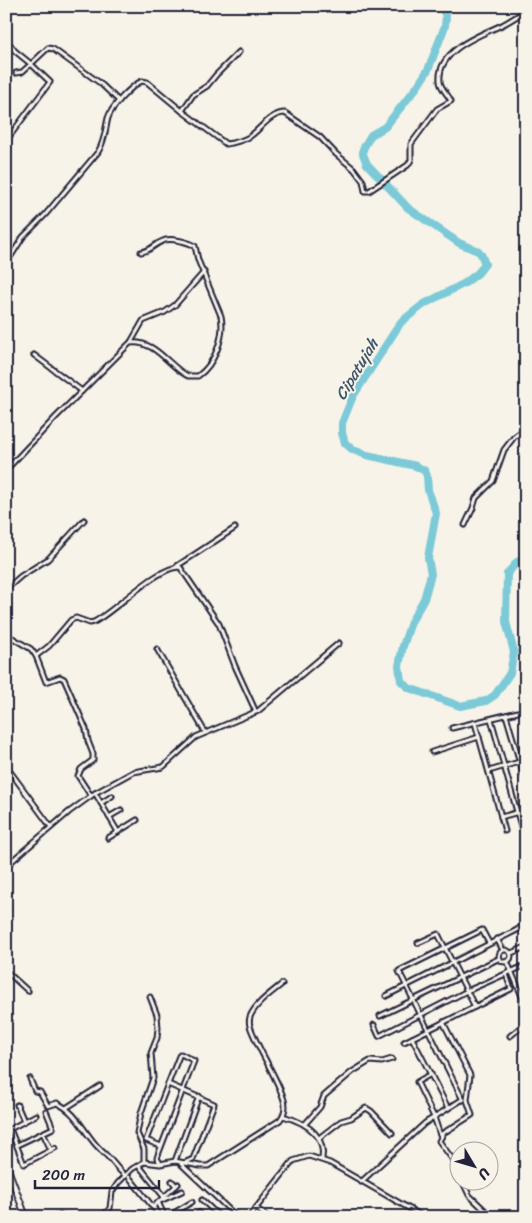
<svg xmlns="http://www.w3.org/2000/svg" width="532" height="1223" font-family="Sriracha,sans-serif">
<rect width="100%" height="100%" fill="#f7f3e8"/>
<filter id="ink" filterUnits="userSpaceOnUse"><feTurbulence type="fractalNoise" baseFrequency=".02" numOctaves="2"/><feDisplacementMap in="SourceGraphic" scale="10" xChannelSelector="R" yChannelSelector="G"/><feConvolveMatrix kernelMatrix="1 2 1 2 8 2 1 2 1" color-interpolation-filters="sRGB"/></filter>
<g filter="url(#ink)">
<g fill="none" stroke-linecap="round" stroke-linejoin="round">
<polyline stroke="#7bcad8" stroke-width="8" points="441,6 446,16 445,26 428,70 417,87 385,127 371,135 368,140 363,149 363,154 367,164 408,208 459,243 478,251 481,254 485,264 478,273 465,283 424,304 401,322 353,396 342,423 342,433 345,443 353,450 367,455 416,466 425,471 427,476 428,490 436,513 428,558 431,574 424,599 411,622 403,646 399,666 401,681 409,688 460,706 486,701 495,695 510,673 514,652 506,622 507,574 517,562 521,560 526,561"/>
<defs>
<g id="minor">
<polyline points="6,39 15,51 31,64 48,48 53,49 100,83 119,101"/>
<path d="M182,111L226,144C233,143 242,141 249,137C260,130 270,113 285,113L320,137L336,154L354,169L363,181L365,191H369L408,165L411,160V144L437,109L451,101C448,94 440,88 440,81C437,50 480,35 502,25C510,21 518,15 526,11"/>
<polyline points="6,141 50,82 31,64 22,72 16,73"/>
<path d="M6,264L23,237L45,215L98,152C105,141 105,130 108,118C112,106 131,86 142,81L147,82L182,111L193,95L207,86L216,75L239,52"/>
<polyline points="131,342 143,321 165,312 175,305 204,272"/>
<polyline points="34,355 82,391"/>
<path d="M6,470L56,417L130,343C155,339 170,368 188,376H198C215,364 225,336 221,316L198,260L195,246C188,242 170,237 163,241C154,244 151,251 141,252"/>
<polyline points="465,525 473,508 476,498 493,481 504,450 514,437 526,428"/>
<polyline points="525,527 526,526"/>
<polyline points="177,566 235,528"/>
<polyline points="6,589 21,576 48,559 84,520"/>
<polyline points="6,634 31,649 36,656 46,682 60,677 64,679 86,729 88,741 93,754 93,760 81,769 78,776 91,796"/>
<polyline points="157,649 205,732"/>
<path d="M36,656L49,646L71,620L76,618L90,623L94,622C115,611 158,566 180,567L219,624L235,666L256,712"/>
<polyline points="523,711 526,720"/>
<polyline points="506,715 526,783"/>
<polyline points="491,719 526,844"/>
<polyline points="475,723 505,831"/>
<polyline points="452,728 526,710"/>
<polyline points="432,752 479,737"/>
<polyline points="6,766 51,827"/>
<polyline points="489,771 526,760"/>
<polyline points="95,793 118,832"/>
<polyline points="101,803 112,796"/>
<polyline points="109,817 121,810"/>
<polyline points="501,817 526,810"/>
<polyline points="108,838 137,820"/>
<polyline points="6,866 69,812 95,793 133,772 163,767 196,737 258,711 339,643"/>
<polyline points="6,905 7,905"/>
<polyline points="497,939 503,950"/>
<polyline points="418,943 438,934 475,1007"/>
<circle cx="505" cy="956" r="6"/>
<polyline points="511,953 526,947"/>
<polyline points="507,961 526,1006"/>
<polyline points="6,971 28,991"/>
<polyline points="386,996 517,930 526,923"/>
<polyline points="380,1016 500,958"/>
<polyline points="374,1025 379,1036 467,991 526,965"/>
<polyline points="510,1036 526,1023"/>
<polyline points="412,1038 448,1108"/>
<polyline points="404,1042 511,989 506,974"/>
<polyline points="431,1074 417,1082 434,1117 440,1135 442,1136 439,1141 453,1160"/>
<path d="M30,1079L35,1091L40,1092L48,1106L57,1103C74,1111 81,1126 92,1140C96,1146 102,1151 108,1157C114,1163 118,1170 126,1176"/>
<polyline points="168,1084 214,1104 193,1159 184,1163"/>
<polyline points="463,1100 399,971 482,930 489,943"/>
<polyline points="17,1105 24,1121"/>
<polyline points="66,1108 100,1086"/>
<path d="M283,1116C304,1122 326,1134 322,1159"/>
<polyline points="305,1124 320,1107 324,1096 352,1072 370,1061 382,1062 392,1059"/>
<polyline points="10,1129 24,1164 55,1148"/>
<polyline points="6,1133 10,1129 36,1115"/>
<polyline points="43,1133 51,1150"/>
<polyline points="440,1135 472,1115 467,1100 470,1075 443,1022"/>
<polyline points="319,1138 341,1121 351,1118 366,1108 371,1111 392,1133"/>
<polyline points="17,1145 53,1128 46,1111"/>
<polyline points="175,1161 199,1096"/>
<polyline points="144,1162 144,1149 137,1133 141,1113 153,1078 151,1053 157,1038 158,1028 157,1015 150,997"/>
<polyline points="160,1163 157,1158 158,1155 194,1061 181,1054 179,1056 146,1140 161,1146"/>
<polyline points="181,1164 237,1217"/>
<polyline points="140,1167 164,1197"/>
<polyline points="459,1170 460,1172"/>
<polyline points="129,1177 160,1216 163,1217"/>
<polyline points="462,1180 469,1195 492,1217"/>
<polyline points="172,1181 176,1186"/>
<polyline points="361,1182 425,1123 463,1099"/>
<polyline points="202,1200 220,1217"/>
<polyline points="153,1207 178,1184"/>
<polyline points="256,1208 268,1217"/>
<polyline points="19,1217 25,1214"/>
<polyline points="56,1217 60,1215 70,1217"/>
<path d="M98,1217L107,1212L110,1208L112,1192L118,1183L132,1169L144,1162L160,1164L175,1161L200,1166H208L280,1120C283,1116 285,1111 285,1106C285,1092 260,1052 254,1036C251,1029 248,1024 250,1017C255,1004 271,993 282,984"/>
<polyline points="165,1217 158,1202 182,1191"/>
<polyline points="167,1217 192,1202"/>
<polyline points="193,1217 199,1213"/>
<polyline points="249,1217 293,1161 309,1156 330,1163 424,1217"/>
</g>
<polyline id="tertiary" points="6,1164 26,1217"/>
</defs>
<use href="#minor" stroke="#22223b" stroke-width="7"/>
<use href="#tertiary" stroke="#22223b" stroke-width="8"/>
<use href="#minor" stroke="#f7f3e8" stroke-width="3"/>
<use href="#tertiary" stroke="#f7f3e8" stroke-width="4.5"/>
</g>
</g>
<g text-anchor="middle" stroke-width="4" stroke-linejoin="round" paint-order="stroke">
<g font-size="16" font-style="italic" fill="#3d546a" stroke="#f7f3e8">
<text transform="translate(356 369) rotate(-59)" y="6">Cipatujah</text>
</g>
</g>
<rect width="532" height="1223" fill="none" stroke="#f7f3e8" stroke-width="25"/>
<rect x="12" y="12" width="507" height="1198" fill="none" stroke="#22223b" stroke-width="2" filter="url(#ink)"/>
<g transform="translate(474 1166) rotate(128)"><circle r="24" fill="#f7f3e8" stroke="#a29fa3"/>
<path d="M0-4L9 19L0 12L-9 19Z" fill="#22223b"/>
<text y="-8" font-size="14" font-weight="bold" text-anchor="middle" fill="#22223b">U</text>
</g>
<path d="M35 1180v8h124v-8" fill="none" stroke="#22223b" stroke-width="2.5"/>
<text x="42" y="1180" font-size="15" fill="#22223b" stroke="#f7f3e8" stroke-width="4" paint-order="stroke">200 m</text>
</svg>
